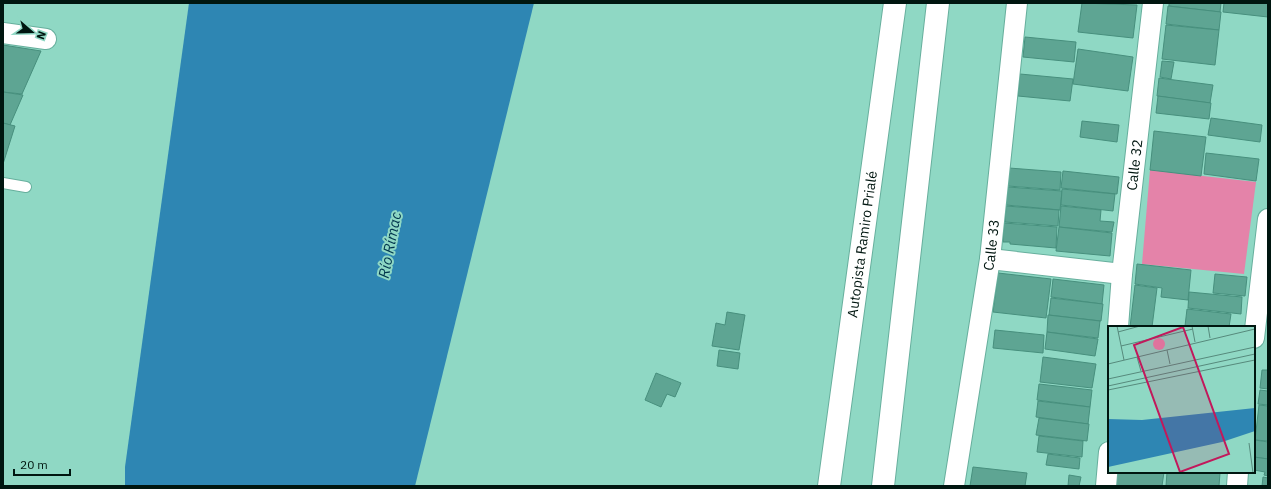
<svg xmlns="http://www.w3.org/2000/svg" width="1271" height="489" font-family="'IBM Plex Sans',sans-serif">
<rect width="100%" height="100%" fill="#8fd8c4"/>
<polygon fill="#e483a9" points="1150,170 1256,182 1244,274 1142,264"/>
<polygon fill="#2e86b3" points="189,3 534,3 415,486 125,486 125,467"/>
<g fill="#5ea593" stroke="#478f7d">
<polygon points="1082,3 1137,5 1133,38 1078,32"/>
<polygon points="1169,3 1221,3 1220,12 1169,6"/>
<polygon points="1224,3 1268,3 1268,17 1223,12"/>
<polygon points="1168,6 1221,12 1219,30 1166,24"/>
<polygon points="1166,25 1219,30 1215,65 1162,59"/>
<polygon points="1025,37 1076,42 1074,62 1023,57"/>
<polygon points="3,45 41,51 22,94 3,92"/>
<polygon points="1078,49 1133,57 1128,91 1073,84"/>
<polygon points="1162,61 1174,62 1171,79 1160,77"/>
<polygon points="1020,74 1073,79 1070,101 1018,96"/>
<polygon points="1159,78 1213,85 1210,103 1157,96"/>
<polygon points="3,92 23,95 10,125 3,123"/>
<polygon points="1158,96 1211,103 1209,119 1156,113"/>
<polygon points="1211,118 1262,125 1260,142 1208,135"/>
<polygon points="1082,121 1119,125 1117,142 1080,137"/>
<polygon points="3,123 15,126 3,164"/>
<polygon points="1154,131 1206,137 1201,176 1150,170"/>
<polygon points="1206,153 1259,159 1256,181 1204,174"/>
<polygon points="1009,168 1061,172 1060,190 1008,186"/>
<polygon points="1063,171 1119,177 1117,194 1061,188"/>
<polygon points="1008,187 1062,191 1060,210 1006,205"/>
<polygon points="1062,189 1115,194 1113,211 1061,205"/>
<polygon points="1006,206 1059,210 1058,226 1005,222"/>
<polygon points="1061,206 1101,210 1100,221 1114,222 1112,232 1059,227"/>
<polygon points="1004,223 1057,227 1056,248 1010,244 1010,242 1003,242"/>
<polygon points="1059,227 1112,233 1110,256 1056,251"/>
<polygon points="1137,264 1191,270 1188,300 1161,297 1162,288 1135,284"/>
<polygon points="998,273 1051,279 1046,318 993,312"/>
<polygon points="1215,274 1247,277 1245,296 1213,293"/>
<polygon points="1053,279 1104,285 1102,304 1051,297"/>
<polygon points="1135,285 1157,288 1152,327 1130,327"/>
<polygon points="1189,292 1242,297 1241,314 1188,308"/>
<polygon points="1051,298 1103,304 1101,321 1049,315"/>
<polygon points="1187,309 1231,314 1229,327 1185,326"/>
<polygon points="727,312 745,315 739,350 712,346 716,323 725,325"/>
<polygon points="1048,315 1100,321 1098,338 1047,332"/>
<polygon points="995,330 1044,335 1043,353 993,348"/>
<polygon points="1047,332 1098,339 1095,356 1045,349"/>
<polygon points="719,350 740,353 738,369 717,366"/>
<polygon points="1043,357 1096,364 1092,388 1040,382"/>
<polygon points="1262,370 1268,370 1268,389 1260,388"/>
<polygon points="656,373 681,383 675,397 667,394 661,407 645,400"/>
<polygon points="1039,384 1092,390 1090,407 1037,400"/>
<polygon points="1260,390 1268,391 1268,405 1258,404"/>
<polygon points="1038,401 1090,407 1088,424 1036,417"/>
<polygon points="1259,405 1268,406 1268,441 1255,440"/>
<polygon points="1039,418 1089,424 1087,441 1036,435"/>
<polygon points="1039,436 1083,441 1082,457 1037,452"/>
<polygon points="1255,440 1268,442 1268,459 1254,457"/>
<polygon points="1048,454 1080,458 1079,469 1046,465"/>
<polygon points="1254,457 1268,459 1268,476 1264,475 1265,472 1254,470"/>
<polygon points="973,467 1027,473 1025,486 970,486"/>
<polygon points="1113,472 1164,472 1162,486 1111,486"/>
<polygon points="1167,472 1220,473 1219,486 1166,486"/>
<polygon points="1069,475 1081,477 1079,486 1068,486"/>
<polygon points="1263,477 1268,478 1268,486 1262,486"/>
</g>
<g fill="none" stroke-linecap="round" stroke-linejoin="round">
<defs>
<polyline id="service" points="3,183 26,187"/>
<g id="minor">
<polyline points="3,33 46,39"/>
<polyline points="990,259 1122,274"/>
<path id="s1" d="M1118,327L1122,274L1153,3"/>
<polyline points="1254,338 1268,219"/>
<path id="s2" d="M954,486L990,259L1017,3"/>
<polyline points="1106,486 1109,452"/>
<polyline points="1237,486 1238,472"/>
</g>
<g id="trunk">
<path id="s3" d="M829,486L895,3"/>
<polyline points="883,486 938,3"/>
</g>
</defs>
<use href="#service" stroke="#67af9d" stroke-width="12"/>
<use href="#minor" stroke="#67af9d" stroke-width="22"/>
<use href="#trunk" stroke="#67af9d" stroke-width="24"/>
<use href="#service" stroke="#fff" stroke-width="10"/>
<use href="#minor" stroke="#fff" stroke-width="20"/>
<use href="#trunk" stroke="#fff" stroke-width="22"/>
</g>
<g text-anchor="middle" stroke-width="4" stroke-linejoin="round" paint-order="stroke">
<g font-size="14" fill="#001610" stroke="#8fd8c4">
<text dy="5" stroke="none"><textPath href="#s1" startOffset="163">Calle 32</textPath></text>
<text dy="5" stroke="none"><textPath href="#s3" startOffset="244">Autopista Ramiro Prialé</textPath></text>
<text dy="5" stroke="none"><textPath href="#s2" startOffset="244">Calle 33</textPath></text>
</g>
<g font-size="15" font-style="italic" fill="#01354d" stroke="#8fd8c4">
<text transform="translate(390 245) rotate(-79)" y="5">Río Rímac</text>
</g>
</g>
<g transform="translate(1108 326)">
<rect width="147" height="147" fill="#8fd8c4"/>
<path d="M45 18a6 6 0 1 1 12 0a6 6 0 1 1-12 0Z" fill="#e483a9"/>
<path d="M147,82V105L114,116L0,141V93L34,94Z" fill="#2e86b3"/>
<path fill="none" stroke="#568a7c" stroke-width="1" d="M9,0L16,34M84,0L87,16M100,0L102,12M10,6L32,0M13,20L85,3M59,24L62,38M29,31L33,45M0,38L147,3M0,53L147,21M0,60L147,28M0,64L147,34M141,117L145,147"/>
<path fill="#c2185b" fill-opacity="0.15" stroke="#c2185b" stroke-width="2" d="M75,1L121,128L72,146L26,19Z"/>
<rect width="147" height="147" fill="none" stroke="#001610" stroke-width="2"/>
</g>
<rect width="1271" height="489" fill="none" stroke="#001610" stroke-width="8"/>
<g transform="translate(32 32) rotate(110)" stroke="#8fd8c4" stroke-width="3" paint-order="stroke">
<path d="M0-3L7 15L0 10L-7 15Z" fill="#001610"/>
<text y="-6" font-size="11" font-weight="bold" text-anchor="middle" fill="#001610">N</text>
</g>
<path d="M14 469v6h56v-6" fill="none" stroke="#001610" stroke-width="2"/>
<text x="20" y="469" font-size="12" fill="#001610" stroke="#8fd8c4" stroke-width="3" paint-order="stroke">20 m</text>
</svg>
